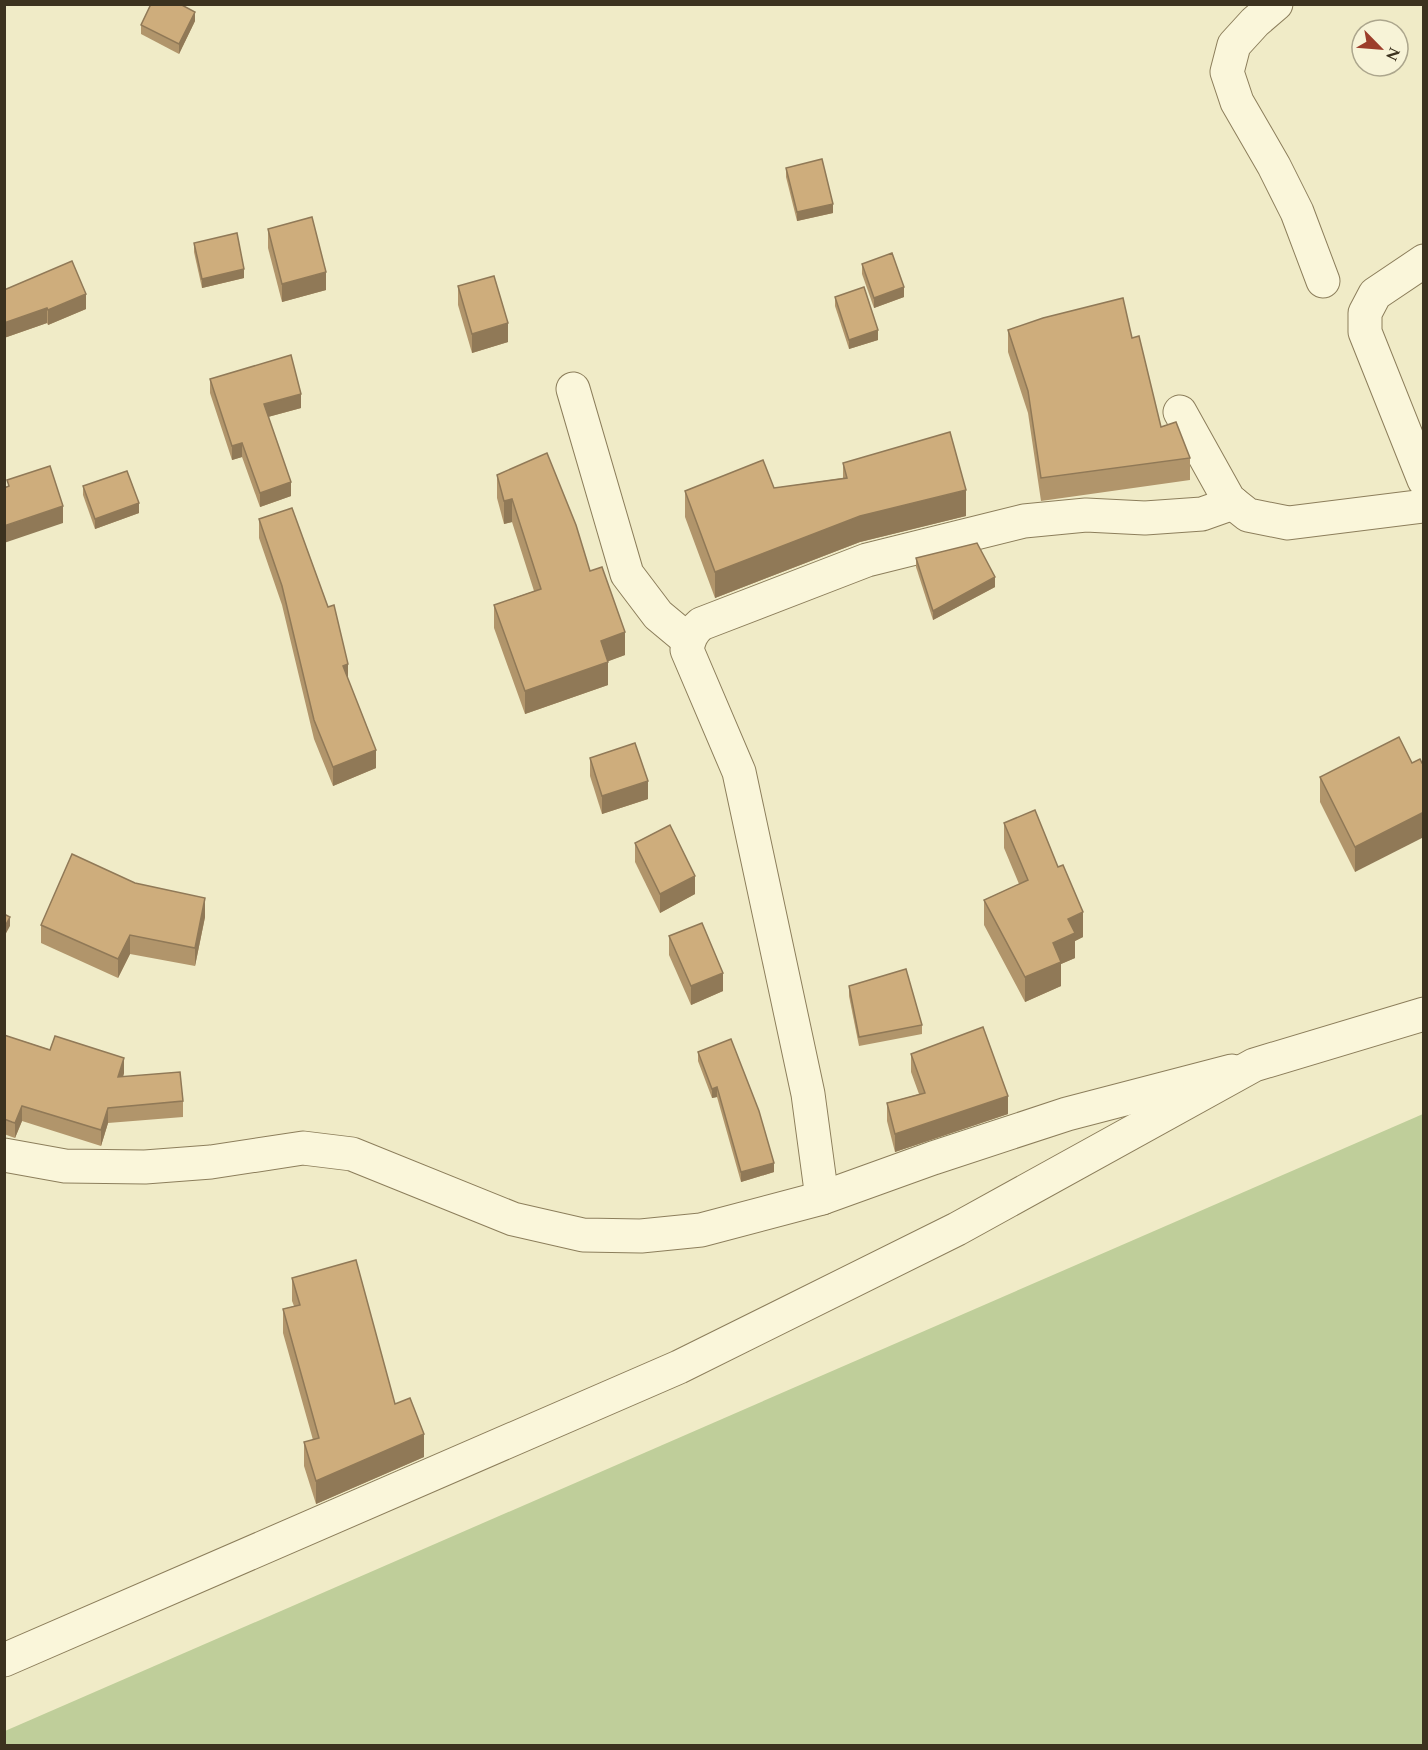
<svg xmlns="http://www.w3.org/2000/svg" width="1428" height="1750" font-family="Spectral,serif">
<rect width="100%" height="100%" fill="#f0ebc7"/>
<polygon fill="#bfce9a" points="1423,1114 1423,1745 5,1745 5,1731"/>
<g fill="none" stroke-linecap="round" stroke-linejoin="round">
<defs>
<g id="minor">
<polyline points="1276,4 1255,22 1234,45 1227,72 1237,102 1274,166 1297,212 1323,281"/>
<polyline points="1424,261 1375,294 1365,313 1365,332 1424,480"/>
<polyline points="573,389 627,574 658,615 688,640"/>
<polyline points="1180,412 1229,500 1248,515 1288,523 1424,506"/>
<polyline points="4,1155 65,1166 145,1167 211,1162 303,1148 352,1154 513,1219 583,1235 641,1236 701,1230 822,1198 933,1158 1067,1114 1232,1071"/>
<path d="M822,1198L808,1094L739,772L687,650C689,638 692,632 701,624L867,560L1024,521L1086,515L1145,518L1202,514L1233,503"/>
</g>
<polyline id="tertiary" points="4,1660 679,1367 957,1229 1254,1065 1424,1014"/>
</defs>
<use href="#minor" stroke="#8c7e5b" stroke-width="35"/>
<use href="#tertiary" stroke="#8c7e5b" stroke-width="35"/>
<use href="#minor" stroke="#faf6da" stroke-width="33"/>
<use href="#tertiary" stroke="#faf6da" stroke-width="33"/>
</g>
<g fill="#b1956b">
<polygon points="195,21 179,54 141,34 141,25"/>
<polygon points="786,168 833,213 797,221 786,177"/>
<polygon points="268,229 326,290 282,302 268,248"/>
<polygon points="194,243 244,278 202,288 194,252"/>
<polygon points="862,264 904,297 874,308 862,274"/>
<polygon points="458,286 508,342 472,353 458,305"/>
<polygon points="4,290 86,309 48,325 47,323 4,338"/>
<polygon points="835,297 878,340 849,349 835,306"/>
<polygon points="1008,330 1132,338 1161,427 1190,458 1190,480 1041,501 1028,413 1008,352"/>
<polygon points="210,379 301,408 268,417 291,496 260,507 242,457 232,460 210,393"/>
<polygon points="843,463 966,516 860,542 715,598 685,517 685,491 774,488 843,478"/>
<polygon points="497,475 590,571 625,655 608,661 608,685 525,714 494,628 494,605 534,591 512,522 504,524 497,498"/>
<polygon points="83,486 139,513 95,529 83,495"/>
<polygon points="259,519 376,768 333,786 314,739 282,605 259,538"/>
<polygon points="916,558 995,587 933,620 916,567"/>
<polygon points="590,758 648,799 602,814 590,776"/>
<polygon points="1412,763 1422,763 1355,872 1320,802 1320,777"/>
<polygon points="1004,823 1083,937 1075,941 1075,958 1061,964 1061,986 1025,1002 984,925 984,900 1019,884 1004,848"/>
<polygon points="635,843 695,894 660,913 635,862"/>
<polygon points="135,883 205,917 195,966 130,954 118,978 41,943 41,925"/>
<polygon points="669,936 723,991 691,1005 669,955"/>
<polygon points="849,986 922,1025 922,1034 859,1046 849,996"/>
<polygon points="4,1035 124,1073 123,1077 183,1101 183,1117 108,1123 101,1146 22,1121 15,1138 12,1137 4,1134"/>
<polygon points="698,1052 774,1172 741,1182 717,1097 712,1098 698,1061"/>
<polygon points="911,1054 1008,1114 895,1152 887,1121 887,1103 919,1094 911,1072"/>
<polygon points="292,1278 395,1404 424,1457 316,1504 304,1466 304,1442 313,1440 283,1333 283,1309 294,1306 292,1301"/>
</g>
<g fill="#907957">
<polygon points="195,12 195,21 179,54 179,44"/>
<polygon points="833,204 833,213 797,221 797,212"/>
<polygon points="244,269 244,278 202,288 202,279"/>
<polygon points="326,272 326,290 282,302 282,284"/>
<polygon points="904,287 904,297 874,308 874,298"/>
<polygon points="86,294 86,309 48,325 48,310"/>
<polygon points="47,308 47,323 4,338 4,323"/>
<polygon points="508,323 508,342 472,353 472,334"/>
<polygon points="878,330 878,340 849,349 849,340"/>
<polygon points="301,394 301,408 264,418 264,404"/>
<polygon points="242,443 242,457 232,460 232,446"/>
<polygon points="291,482 291,496 260,507 260,493"/>
<polygon points="966,490 966,516 860,542 715,598 715,572 860,516"/>
<polygon points="512,499 512,522 504,524 504,501"/>
<polygon points="139,503 139,513 95,529 95,519"/>
<polygon points="63,506 63,523 4,543 4,526"/>
<polygon points="995,577 995,587 933,620 933,611"/>
<polygon points="625,632 625,655 601,664 601,641"/>
<polygon points="608,662 608,685 525,714 525,691"/>
<polygon points="348,664 348,683 343,666"/>
<polygon points="376,750 376,768 333,786 333,767"/>
<polygon points="648,781 648,799 602,814 602,796"/>
<polygon points="1424,812 1424,837 1355,872 1355,847"/>
<polygon points="695,876 695,894 660,913 660,894"/>
<polygon points="205,898 205,917 195,966 195,948"/>
<polygon points="1083,912 1083,937 1075,941 1075,958 1061,964 1061,986 1025,1002 1025,977 1053,943 1068,919"/>
<polygon points="10,917 10,926 4,937 4,928"/>
<polygon points="130,935 130,954 118,978 118,959"/>
<polygon points="723,973 723,991 691,1005 691,986"/>
<polygon points="124,1058 124,1073 118,1093 118,1077"/>
<polygon points="717,1087 717,1097 712,1098 712,1089"/>
<polygon points="1008,1096 1008,1114 895,1152 895,1134"/>
<polygon points="22,1106 22,1121 15,1138 15,1123"/>
<polygon points="108,1108 108,1123 101,1146 101,1130"/>
<polygon points="774,1163 774,1172 741,1182 741,1172"/>
<polygon points="424,1434 424,1457 316,1504 316,1481"/>
</g>
<g fill="#cead7c" stroke="#907957" stroke-width="1.5">
<polygon points="151,4 180,4 195,12 179,44 141,25"/>
<polygon points="822,159 833,204 797,212 786,168"/>
<polygon points="312,217 326,272 282,284 268,229"/>
<polygon points="237,233 244,269 202,279 194,243"/>
<polygon points="892,253 904,287 874,298 862,264"/>
<polygon points="72,261 86,294 48,310 47,308 4,323 4,290"/>
<polygon points="494,276 508,323 472,334 458,286"/>
<polygon points="864,287 878,330 849,340 835,297"/>
<polygon points="1123,298 1132,338 1139,336 1161,427 1176,422 1190,458 1041,478 1028,391 1008,330 1043,318"/>
<polygon points="291,355 301,394 264,404 291,482 260,493 242,443 232,446 210,379"/>
<polygon points="950,432 966,490 860,516 715,572 685,491 763,460 774,488 847,478 843,463"/>
<polygon points="547,453 576,525 590,571 602,567 625,632 601,641 608,662 525,691 494,605 541,589 512,499 504,501 497,475"/>
<polygon points="50,466 63,506 4,526 4,488 9,486 7,480"/>
<polygon points="127,471 139,503 95,519 83,486"/>
<polygon points="292,508 328,607 334,605 348,664 343,666 376,750 333,767 314,720 282,586 259,519"/>
<polygon points="977,543 995,577 933,611 916,558"/>
<polygon points="1399,737 1412,763 1420,759 1422,763 1424,762 1424,812 1355,847 1320,777"/>
<polygon points="635,743 648,781 602,796 590,758"/>
<polygon points="1035,810 1058,867 1063,865 1083,912 1068,919 1075,933 1053,943 1061,962 1025,977 984,900 1028,880 1004,823"/>
<polygon points="670,825 695,876 660,894 635,843"/>
<polygon points="72,854 135,883 205,898 195,948 130,935 118,959 41,925"/>
<polygon points="4,914 10,917 4,928"/>
<polygon points="702,923 723,973 691,986 669,936"/>
<polygon points="906,969 922,1025 859,1037 849,986"/>
<polygon points="983,1027 1008,1096 895,1134 887,1103 925,1093 911,1054"/>
<polygon points="4,1035 50,1050 55,1036 124,1058 118,1077 180,1072 183,1101 108,1108 101,1130 22,1106 15,1123 12,1122 4,1119"/>
<polygon points="731,1039 759,1111 774,1163 741,1172 717,1087 712,1089 698,1052"/>
<polygon points="356,1260 395,1404 410,1398 424,1434 316,1481 304,1442 319,1438 283,1309 300,1305 292,1278"/>
</g>
<rect width="1428" height="1750" fill="none" stroke="#3c321f" stroke-width="12"/>
<g transform="translate(1380 48) rotate(115)"><circle r="28" fill="#f7f3d7" stroke="#aca68d" stroke-width="1.5"/>
<path d="M0-4.5L10 22L0 15L-10 22Z" fill="#9c3d2a"/>
<text y="-9" font-size="16" font-weight="bold" text-anchor="middle" fill="#3c321f">N</text>
</g>
</svg>
